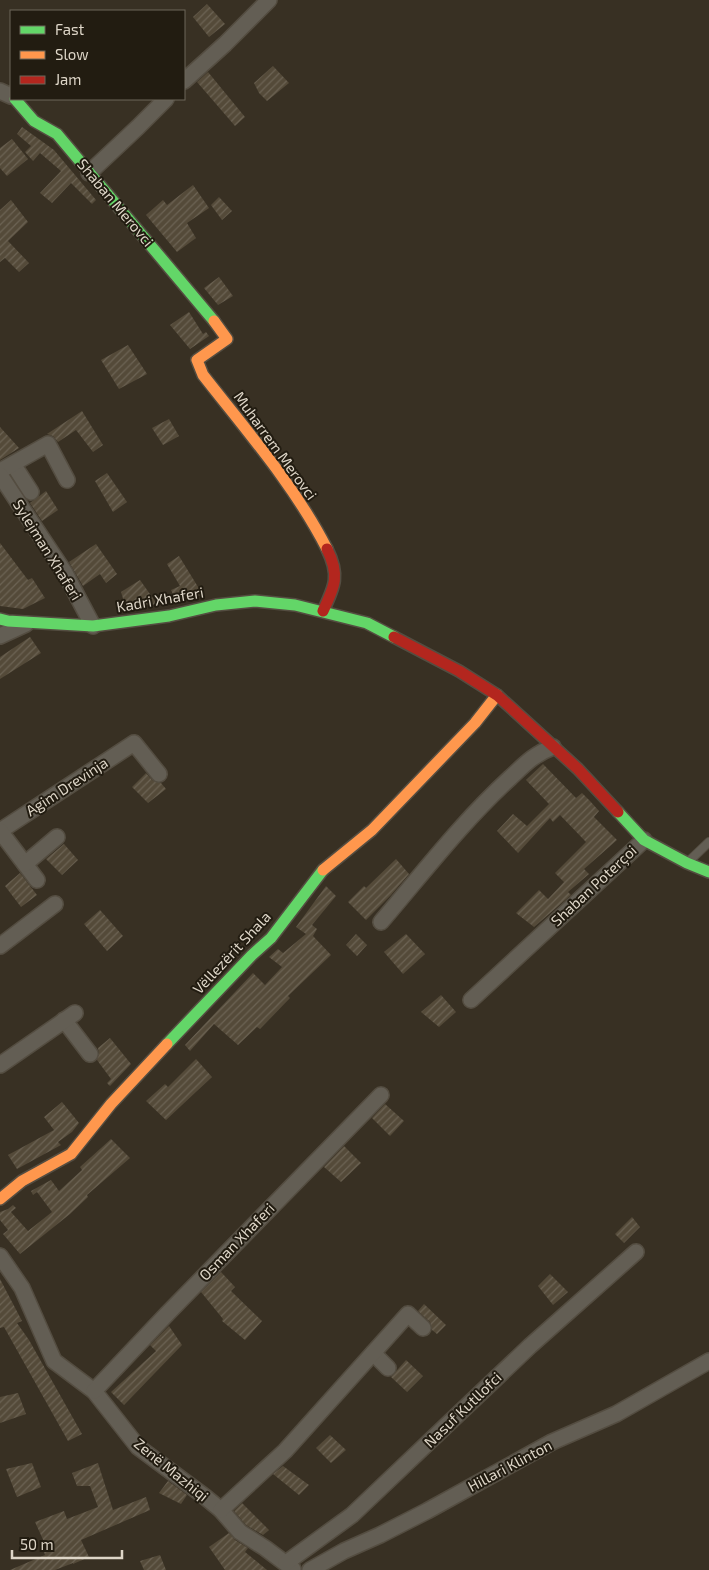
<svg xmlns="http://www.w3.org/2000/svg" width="709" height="1570" font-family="'Exo 2',sans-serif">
<defs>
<pattern id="building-hatch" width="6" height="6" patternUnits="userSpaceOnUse" patternTransform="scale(1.25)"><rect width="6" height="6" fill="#544a39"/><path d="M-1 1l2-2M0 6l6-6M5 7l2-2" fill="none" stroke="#6c6354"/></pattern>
</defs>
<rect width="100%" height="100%" fill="#383023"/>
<g fill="url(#building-hatch)">
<polygon points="207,4 225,24 209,37 193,17"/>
<polygon points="273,66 289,83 267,101 259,93 254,83"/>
<polygon points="208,72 245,117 235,126 197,82"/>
<polygon points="22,127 54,150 96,200 92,204 71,183 52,203 40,193 61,171 40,153 33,161 25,152 31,146 17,134"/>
<polygon points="12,139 28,159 7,176 0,168 0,148"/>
<polygon points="193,185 209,208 187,223 196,238 177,252 146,215 163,200 167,205"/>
<polygon points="219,197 232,211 222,220 211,205"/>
<polygon points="11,200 28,222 8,241 29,263 19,272 5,258 0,262 0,210"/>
<polygon points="219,277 233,296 218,305 204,288"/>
<polygon points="189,312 203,334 206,332 209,336 190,349 170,325"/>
<polygon points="128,345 147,374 119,389 101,360"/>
<polygon points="82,411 103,445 93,452 76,430 58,442 53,436 47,434"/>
<polygon points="169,419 179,436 163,445 152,428"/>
<polygon points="0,427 19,448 0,460"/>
<polygon points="107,473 127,502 113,512 95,481"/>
<polygon points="46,491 58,510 42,521 30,503"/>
<polygon points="0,543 28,580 32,578 45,598 23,609 0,606"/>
<polygon points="96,544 117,574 106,583 100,574 83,586 69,562"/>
<polygon points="179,556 203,595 176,601 171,590 180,586 167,564"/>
<polygon points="140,580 157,604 126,608 121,592"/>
<polygon points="30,637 41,653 0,679 0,657"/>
<polygon points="543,764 576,798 582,793 590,801 599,811 594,817 617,840 584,869 589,874 568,892 571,895 534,927 516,913 539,890 548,899 564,882 555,873 586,842 560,815 553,822 550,818 518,853 497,831 513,814 527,826 549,804 526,780"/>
<polygon points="146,773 152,780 161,783 166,789 148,803 132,787"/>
<polygon points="64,844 78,860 62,875 46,859"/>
<polygon points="396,859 409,874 391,895 366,920 348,902 364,886 366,888"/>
<polygon points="20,873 37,895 21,907 5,886"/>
<polygon points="326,886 336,896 312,925 317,929 313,936 331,955 288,996 290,998 260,1029 257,1027 238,1045 214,1024 190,1051 185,1045 253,973 265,985 282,967 269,957 278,949 283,953 306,934 296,927"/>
<polygon points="100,910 123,936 107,951 84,924"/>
<polygon points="356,934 367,945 357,956 346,945"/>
<polygon points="406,934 425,954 403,974 384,952"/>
<polygon points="441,995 456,1012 439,1027 421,1012"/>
<polygon points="110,1038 131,1064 110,1086 107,1083 111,1079 97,1060 99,1053 98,1048"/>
<polygon points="196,1059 212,1077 166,1120 146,1101 165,1084 168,1087"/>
<polygon points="62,1102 79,1123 72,1132 58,1142 61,1145 17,1169 8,1155 54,1130 44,1117"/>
<polygon points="385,1104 404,1121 390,1136 372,1118"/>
<polygon points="111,1139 130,1158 87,1195 88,1197 70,1214 20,1254 3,1234 8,1230 0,1220 0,1212 8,1209 13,1205 16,1208 11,1212 28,1231 52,1212 37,1192 33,1195 31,1191 51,1180 59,1191 82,1170 80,1167"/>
<polygon points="344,1146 361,1163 341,1182 324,1167"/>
<polygon points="632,1217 640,1227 624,1243 615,1234"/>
<polygon points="221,1272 235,1287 231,1291 262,1321 245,1340 222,1321 223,1319 201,1292"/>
<polygon points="550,1274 568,1292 553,1305 538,1286"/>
<polygon points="0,1279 22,1321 17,1323 29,1340 82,1434 68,1441 4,1327 0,1328"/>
<polygon points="424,1304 446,1325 437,1334 432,1330 430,1322 418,1311"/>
<polygon points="169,1326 182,1345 124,1405 111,1392 156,1351 150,1345"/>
<polygon points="406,1360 423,1376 407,1392 391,1377"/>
<polygon points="18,1393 26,1414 0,1423 0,1397"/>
<polygon points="330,1435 346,1450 331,1463 316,1448"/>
<polygon points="32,1463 41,1487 17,1497 6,1469"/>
<polygon points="98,1463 113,1510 146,1497 150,1510 81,1540 89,1557 73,1564 73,1563 55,1570 10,1570 45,1555 42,1545 45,1544 35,1522 64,1511 67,1519 98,1507 90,1486 77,1486 72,1473"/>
<polygon points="283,1466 309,1485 299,1495 273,1474"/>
<polygon points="168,1481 187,1495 181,1504 159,1493"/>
<polygon points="242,1503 269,1530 263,1535 246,1525 234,1511"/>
<polygon points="229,1533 235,1540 248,1548 245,1552 267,1570 225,1570 209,1547"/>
<polygon points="160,1555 166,1570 144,1570 140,1561"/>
</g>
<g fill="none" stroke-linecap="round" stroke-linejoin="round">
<defs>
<polyline id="lane" points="689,861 709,842"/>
<g id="street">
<polyline points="184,81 225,44 269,0"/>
<polyline points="0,91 11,96"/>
<polyline points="89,173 138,127 166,99"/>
<polyline points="13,464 31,492"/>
<polyline points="0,471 48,444 67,480"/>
<polyline points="0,475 65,573 93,626"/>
<polyline points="0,636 26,624"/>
<polyline points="0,831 134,743 159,774"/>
<polyline points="0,831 37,880"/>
<polyline points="25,864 57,837"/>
<path d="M381,922C423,873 462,822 510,778C524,765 534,754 553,747"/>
<polyline points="0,946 55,904"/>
<polyline points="471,1000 644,840"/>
<polyline points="64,1020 90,1054"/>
<polyline points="0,1065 75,1013"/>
<polyline points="0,1256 22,1288 54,1361 94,1391 138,1447 204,1496 221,1510 240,1532 265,1548 293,1569"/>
<polyline points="373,1353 388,1368"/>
<polyline points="94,1391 167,1314 381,1095"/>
<polyline points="221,1510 285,1451 408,1314 423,1328"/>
<polyline points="286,1563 352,1515 530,1346 636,1252"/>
<polyline points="310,1570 344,1551 380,1535 427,1511 552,1442 616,1414 709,1361"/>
</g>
<g id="fast">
<polyline points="15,99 34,121 57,134 214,321"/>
<polyline points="0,619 8,621 93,626 169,616 216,605 255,601 295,605 367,623 394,637"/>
<polyline points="618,812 644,840 687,863 709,872"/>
<polyline points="167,1044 252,955 271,938 323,870"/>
</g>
<g id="slow">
<path d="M214,321L227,339L197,360L203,375C246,430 295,486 327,549"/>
<polyline points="323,870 372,830 475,723 497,695"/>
<polyline points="0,1199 22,1181 71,1154 111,1104 167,1044"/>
</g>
<g id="jam">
<path d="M323,611C335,586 340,575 327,549"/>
<polyline points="394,637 459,671 497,695 578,769 618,812"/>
</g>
</defs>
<use href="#lane" stroke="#544d41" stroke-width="10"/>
<use href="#street" stroke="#544d41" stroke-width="18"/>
<use href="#fast" stroke="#544d41" stroke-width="14"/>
<use href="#slow" stroke="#544d41" stroke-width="14"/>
<use href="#jam" stroke="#544d41" stroke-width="14"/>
<use href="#lane" stroke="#635e54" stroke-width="8"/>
<use href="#street" stroke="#635e54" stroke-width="15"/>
<use href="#fast" stroke="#63d668" stroke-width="11"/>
<use href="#slow" stroke="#ff974d" stroke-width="11"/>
<use href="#jam" stroke="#b3261e" stroke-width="11"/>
</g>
<g text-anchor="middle" stroke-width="4" stroke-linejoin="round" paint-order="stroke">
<g font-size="15" fill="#ded6c8" stroke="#221c11">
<text transform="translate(115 203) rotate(50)" y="5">Shaban Merovci</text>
<text transform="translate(275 446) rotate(54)" y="5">Muharrem Merovci</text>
<text transform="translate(47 550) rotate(58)" y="5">Sylejman Xhaferi</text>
<text transform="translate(160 600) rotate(-10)" y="5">Kadri Xhaferi</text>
<text transform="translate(67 787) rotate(-33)" y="5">Agim Drevinja</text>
<text transform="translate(594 886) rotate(-43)" y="5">Shaban Poterçoi</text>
<text transform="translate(232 953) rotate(-47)" y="5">Vëllezërit Shala</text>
<text transform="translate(237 1242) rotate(-46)" y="5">Osman Xhaferi</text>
<text transform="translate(463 1410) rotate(-44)" y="5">Nasuf Kutllofci</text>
<text transform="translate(510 1466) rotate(-28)" y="5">Hillari Klinton</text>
<text transform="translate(171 1470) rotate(39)" y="5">Zenë Mazhiqi</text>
</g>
</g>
<rect x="10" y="10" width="175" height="90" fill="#221c11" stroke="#6d665a"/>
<rect x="20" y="26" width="25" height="8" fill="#63d668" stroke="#6d665a"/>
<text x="55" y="35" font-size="15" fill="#ded6c8">Fast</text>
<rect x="20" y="51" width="25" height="8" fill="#ff974d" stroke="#6d665a"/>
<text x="55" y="60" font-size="15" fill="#ded6c8">Slow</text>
<rect x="20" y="76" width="25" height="8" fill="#b3261e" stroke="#6d665a"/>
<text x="55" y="85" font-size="15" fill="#ded6c8">Jam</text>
<path d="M12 1550v8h110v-8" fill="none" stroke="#ded6c8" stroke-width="2.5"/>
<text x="20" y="1550" font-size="15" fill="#ded6c8" stroke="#221c11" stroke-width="4" paint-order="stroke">50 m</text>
</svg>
